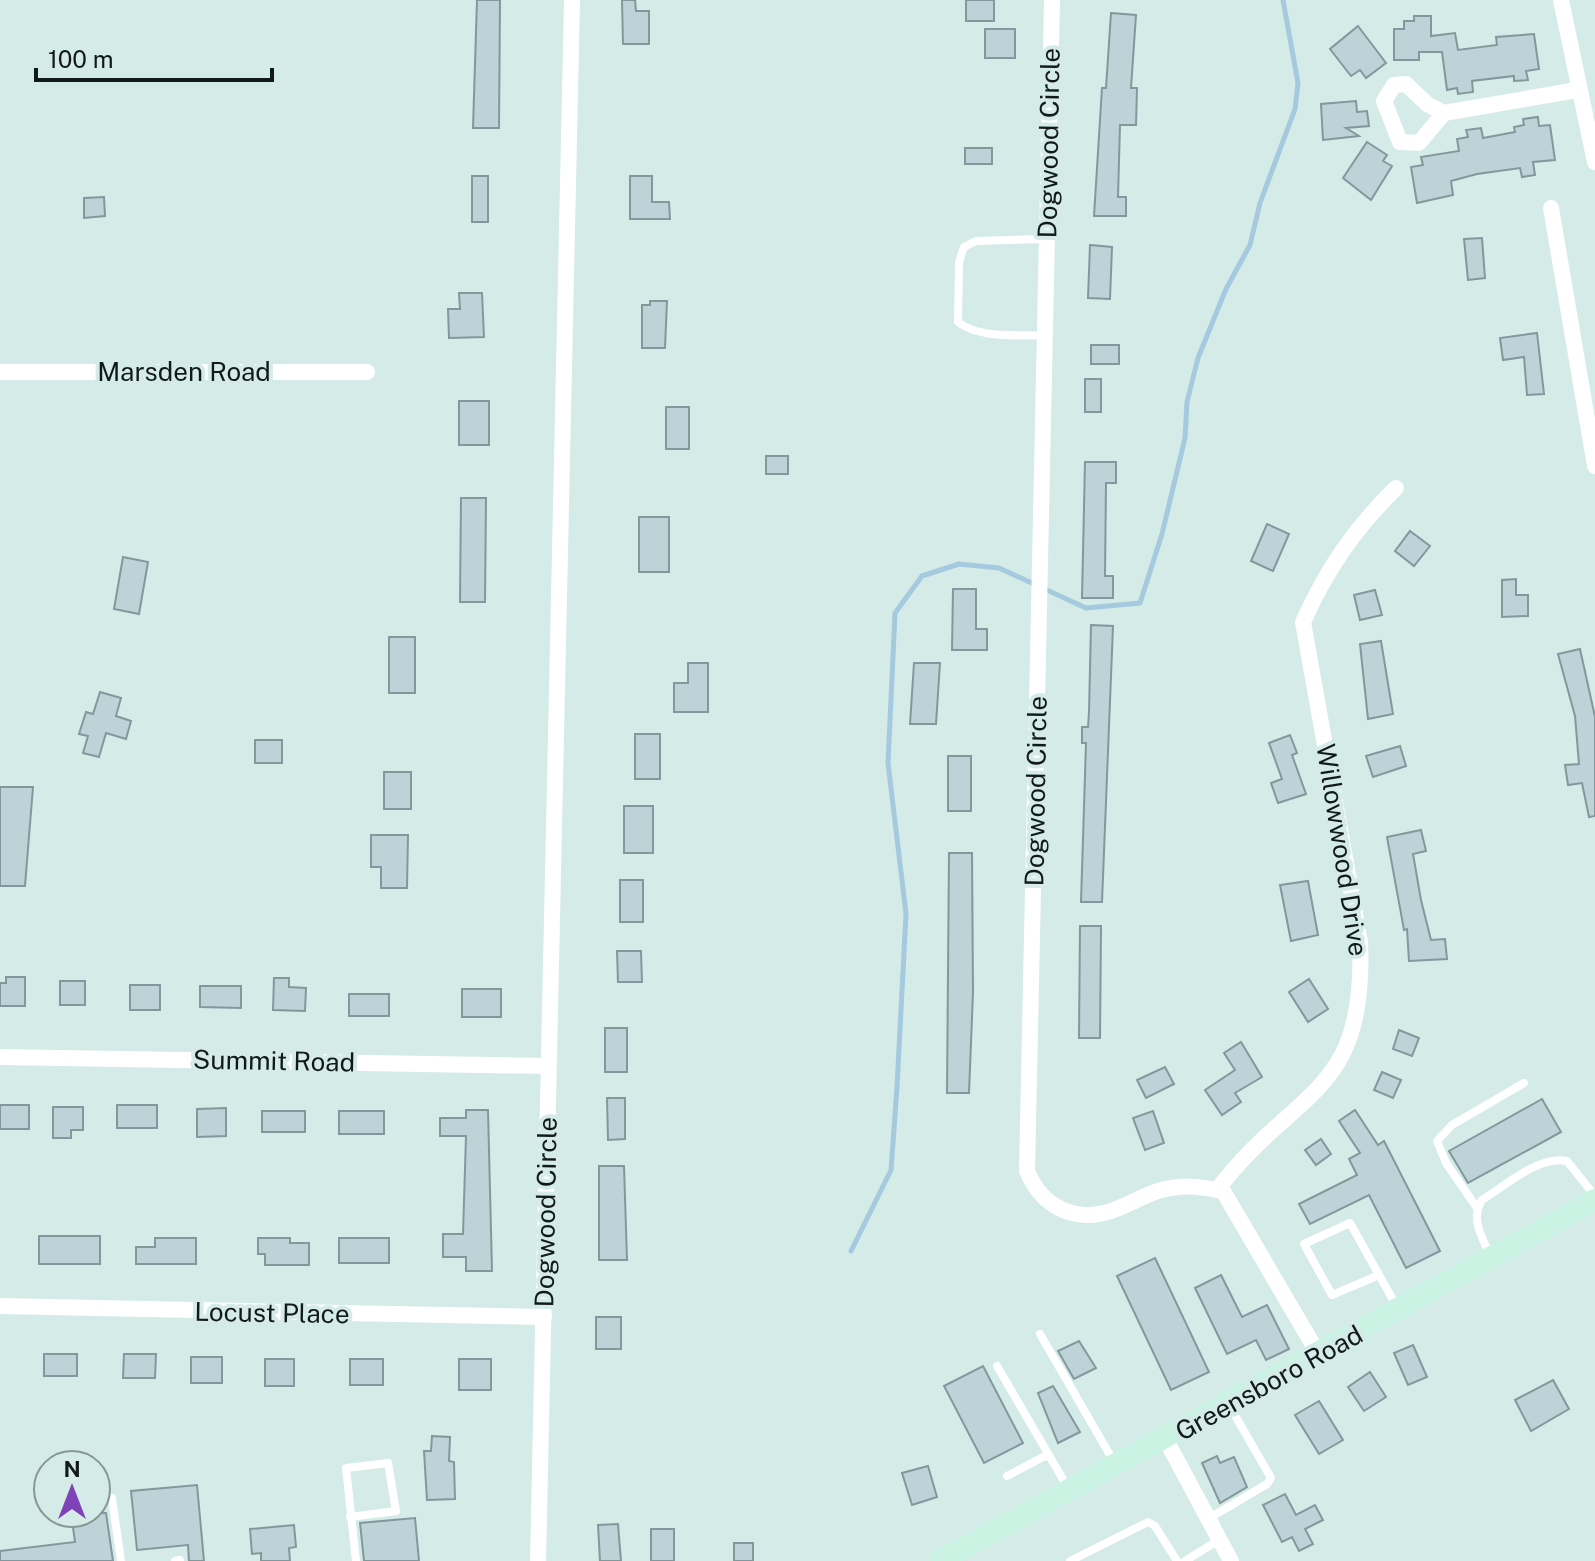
<svg xmlns="http://www.w3.org/2000/svg" width="1595" height="1561" font-family="'Public Sans',sans-serif">
<rect width="100%" height="100%" fill="#d4ebe8"/>
<g fill="none" stroke-linecap="round" stroke-linejoin="round">
<polyline stroke="#a5c9df" stroke-width="5" points="851,1251 891,1170 897,1087 906,914 888,763 895,613 922,576 959,564 999,568 1086,608 1140,603 1162,534 1185,438 1187,402 1198,358 1226,289 1250,245 1260,203 1295,109 1298,83 1283,0"/>
</g>
<g fill="#bdd3d7" stroke="#83989c" stroke-width="2">
<polygon points="477,0 500,0 499,128 473,128"/>
<polygon points="622,0 635,0 636,11 649,11 649,44 623,44"/>
<rect x="966" y="0" width="28" height="21"/>
<polygon points="1111,13 1136,15 1131,88 1137,88 1136,125 1120,125 1118,197 1126,197 1126,216 1094,216 1102,88 1106,88"/>
<polygon points="1414,16 1431,16 1431,36 1455,33 1458,50 1497,45 1496,37 1534,34 1539,69 1526,71 1528,80 1514,81 1514,76 1472,81 1473,92 1458,94 1457,88 1447,90 1442,52 1419,52 1419,60 1394,60 1394,29 1404,29 1404,21 1414,21"/>
<polygon points="1358,26 1386,63 1366,78 1360,70 1351,76 1330,49"/>
<rect x="985" y="29" width="30" height="29"/>
<polygon points="1356,101 1357,112 1367,111 1369,126 1346,128 1359,136 1323,140 1321,104"/>
<polygon points="1538,117 1539,126 1550,125 1555,160 1533,162 1535,175 1522,177 1520,168 1477,174 1451,181 1453,195 1417,203 1411,167 1423,165 1421,157 1459,151 1457,139 1468,137 1466,130 1481,128 1483,138 1515,132 1514,127 1524,125 1523,119"/>
<polygon points="1367,142 1387,155 1383,161 1392,166 1371,200 1343,178"/>
<rect x="965" y="148" width="27" height="16"/>
<rect x="472" y="176" width="16" height="46"/>
<polygon points="630,176 652,176 652,202 669,202 670,219 630,219"/>
<polygon points="104,197 105,216 84,218 84,198"/>
<polygon points="1482,238 1485,278 1468,280 1464,239"/>
<polygon points="1090,245 1112,247 1110,299 1088,298"/>
<polygon points="459,293 482,293 484,337 449,338 448,309 460,309"/>
<polygon points="650,301 667,301 665,348 642,348 642,305 650,305"/>
<polygon points="1537,333 1544,394 1527,395 1524,357 1503,360 1500,338"/>
<rect x="1091" y="345" width="28" height="19"/>
<rect x="1085" y="379" width="16" height="33"/>
<rect x="459" y="401" width="30" height="44"/>
<rect x="666" y="407" width="23" height="42"/>
<rect x="766" y="456" width="22" height="18"/>
<polygon points="1085,462 1116,462 1116,483 1106,483 1105,576 1113,576 1113,598 1082,598"/>
<polygon points="461,498 486,498 485,602 460,602"/>
<rect x="639" y="517" width="30" height="55"/>
<polygon points="1267,524 1289,534 1273,571 1251,561"/>
<polygon points="1410,531 1430,546 1414,566 1395,551"/>
<polygon points="123,557 148,562 139,614 114,609"/>
<polygon points="1516,579 1516,595 1528,595 1528,616 1502,617 1502,580"/>
<polygon points="953,589 976,589 976,629 987,629 987,650 952,650"/>
<polygon points="1375,590 1382,615 1360,620 1354,595"/>
<polygon points="1091,625 1113,626 1102,902 1081,902 1086,743 1082,743 1082,727 1088,727 1089,712"/>
<rect x="389" y="637" width="26" height="56"/>
<polygon points="1381,641 1393,714 1368,719 1360,644"/>
<polygon points="1580,649 1595,717 1595,816 1589,817 1582,783 1568,785 1565,765 1579,764 1575,716 1558,654"/>
<polygon points="688,663 708,663 708,712 674,712 674,683 688,683"/>
<polygon points="914,663 940,663 936,724 910,724"/>
<polygon points="100,692 121,698 116,716 131,721 126,739 106,733 99,757 83,753 88,736 79,734 86,712 93,714"/>
<rect x="635" y="734" width="25" height="45"/>
<polygon points="1290,735 1297,753 1292,755 1306,794 1278,803 1271,783 1282,779 1269,743"/>
<rect x="255" y="740" width="27" height="23"/>
<polygon points="1400,746 1406,766 1373,777 1366,756"/>
<rect x="948" y="756" width="23" height="55"/>
<rect x="384" y="772" width="27" height="37"/>
<polygon points="0,787 33,787 25,886 0,886"/>
<rect x="624" y="806" width="29" height="47"/>
<polygon points="1421,830 1426,851 1413,854 1421,900 1431,940 1445,939 1447,959 1409,961 1407,929 1404,930 1387,837"/>
<polygon points="371,835 408,835 407,888 381,888 381,867 371,867"/>
<polygon points="949,853 972,853 973,992 969,1093 947,1093"/>
<rect x="620" y="880" width="23" height="42"/>
<polygon points="1308,881 1318,935 1291,941 1280,885"/>
<polygon points="1080,926 1101,926 1100,1038 1079,1038"/>
<polygon points="617,951 641,951 642,982 618,982"/>
<polygon points="6,977 25,977 25,1006 0,1006 0,983 6,983"/>
<polygon points="274,978 289,978 289,987 306,988 305,1011 273,1010"/>
<polygon points="1309,979 1328,1009 1308,1022 1289,992"/>
<rect x="60" y="981" width="25" height="24"/>
<rect x="130" y="985" width="30" height="25"/>
<polygon points="200,986 241,986 241,1008 200,1007"/>
<rect x="462" y="989" width="39" height="28"/>
<rect x="349" y="994" width="40" height="22"/>
<rect x="605" y="1028" width="22" height="44"/>
<polygon points="1399,1030 1419,1038 1412,1056 1393,1049"/>
<polygon points="1241,1042 1262,1077 1235,1093 1241,1102 1222,1115 1205,1090 1235,1070 1224,1053"/>
<polygon points="1165,1067 1174,1084 1146,1098 1137,1080"/>
<polygon points="1382,1072 1401,1080 1393,1098 1374,1090"/>
<polygon points="607,1098 625,1098 625,1139 608,1140"/>
<polygon points="1542,1099 1561,1132 1468,1183 1449,1151"/>
<rect x="0" y="1105" width="29" height="24"/>
<rect x="117" y="1105" width="40" height="23"/>
<polygon points="53,1107 83,1107 83,1130 71,1130 71,1138 53,1138"/>
<polygon points="226,1108 226,1136 197,1137 197,1109"/>
<polygon points="466,1110 488,1110 492,1271 466,1271 466,1257 443,1257 443,1234 463,1234 466,1136 440,1136 440,1118 466,1118"/>
<polygon points="1355,1110 1378,1145 1384,1141 1440,1251 1406,1268 1369,1195 1310,1224 1299,1204 1357,1175 1349,1159 1360,1153 1339,1121"/>
<rect x="262" y="1111" width="43" height="21"/>
<rect x="339" y="1111" width="45" height="23"/>
<polygon points="1153,1111 1164,1143 1145,1150 1133,1118"/>
<polygon points="1321,1139 1331,1154 1316,1165 1305,1150"/>
<polygon points="599,1166 624,1166 627,1260 599,1260"/>
<rect x="39" y="1236" width="61" height="28"/>
<polygon points="155,1238 196,1238 196,1264 136,1264 136,1247 155,1247"/>
<polygon points="258,1238 290,1238 290,1243 309,1243 309,1265 265,1265 265,1254 258,1254"/>
<rect x="339" y="1238" width="50" height="25"/>
<polygon points="1155,1258 1209,1372 1171,1390 1117,1276"/>
<polygon points="1221,1275 1242,1317 1267,1305 1289,1349 1266,1360 1256,1340 1227,1354 1195,1288"/>
<rect x="596" y="1317" width="25" height="32"/>
<polygon points="1079,1341 1096,1368 1074,1379 1058,1351"/>
<polygon points="1413,1345 1427,1377 1408,1385 1394,1353"/>
<rect x="44" y="1354" width="33" height="22"/>
<polygon points="124,1354 156,1354 155,1378 123,1378"/>
<rect x="191" y="1357" width="31" height="26"/>
<rect x="265" y="1359" width="29" height="27"/>
<rect x="350" y="1359" width="33" height="26"/>
<rect x="459" y="1359" width="32" height="31"/>
<polygon points="983,1366 1023,1443 984,1463 944,1386"/>
<polygon points="1370,1372 1386,1397 1364,1411 1348,1387"/>
<polygon points="1553,1380 1569,1409 1531,1431 1515,1400"/>
<polygon points="1053,1386 1080,1432 1058,1443 1038,1393"/>
<polygon points="1319,1401 1343,1440 1319,1454 1295,1415"/>
<polygon points="432,1436 450,1437 449,1461 454,1462 455,1499 427,1500 424,1451 431,1451"/>
<polygon points="1217,1456 1220,1463 1234,1457 1247,1487 1220,1503 1202,1463"/>
<polygon points="928,1466 937,1497 912,1505 902,1473"/>
<polygon points="197,1485 204,1561 189,1561 188,1545 137,1550 131,1491"/>
<polygon points="1285,1494 1296,1515 1315,1505 1323,1520 1305,1529 1313,1544 1299,1551 1292,1537 1282,1542 1263,1505"/>
<polygon points="71,1513 106,1513 113,1561 0,1561 0,1551 75,1542"/>
<polygon points="415,1518 419,1561 364,1561 360,1523"/>
<polygon points="618,1524 621,1561 600,1561 598,1525"/>
<polygon points="294,1525 296,1547 289,1548 290,1561 261,1561 261,1553 252,1554 250,1529"/>
<rect x="651" y="1529" width="23" height="32"/>
<rect x="734" y="1543" width="19" height="18"/>
</g>
<g fill="none" stroke-linecap="round" stroke-linejoin="round">
<g stroke="#fff" stroke-width="8">
<path d="M1045,336C1019,334 979,339 958,322L959,262L964,247L976,241L1047,239"/>
<polyline points="1477,1208 1446,1163 1437,1141 1452,1125 1524,1083"/>
<path d="M1490,1255C1482,1237 1470,1219 1482,1200C1505,1186 1539,1155 1567,1161L1595,1196"/>
<polyline points="1379,1275 1332,1295 1304,1244 1350,1223 1397,1307"/>
<polyline points="1040,1334 1114,1462"/>
<polyline points="997,1366 1050,1457"/>
<polyline points="1007,1476 1045,1456 1050,1457 1068,1488"/>
<polyline points="112,1498 121,1561"/>
<polyline points="350,1517 396,1511 388,1463 346,1468 356,1561"/>
<polyline points="1208,1519 1267,1484 1271,1478 1229,1405"/>
<polyline points="175,1561 180,1560"/>
<polyline points="1070,1561 1148,1522 1155,1526 1177,1561"/>
<polyline points="1185,1561 1219,1540"/>
</g>
<g stroke="#fff" stroke-width="16">
<path d="M1052,0L1027,1171C1042,1207 1075,1224 1114,1210C1128,1205 1141,1197 1155,1192C1179,1184 1199,1186 1223,1191L1319,1355"/>
<polyline points="1561,0 1595,162"/>
<polyline points="1444,113 1427,104 1406,84 1394,85 1384,101 1400,142 1419,143 1444,113 1577,90"/>
<polyline points="1551,208 1595,466"/>
<polyline points="0,372 367,372"/>
<polyline points="0,1057 548,1066"/>
<path d="M1217,1190C1294,1088 1367,1097 1360,942L1303,622C1327,569 1354,529 1396,488"/>
<polyline points="0,1306 544,1317"/>
<polyline points="1166,1440 1231,1561"/>
<polyline points="538,1561 572,0"/>
</g>
<polyline stroke="#caf3e3" stroke-width="22" points="940,1561 1595,1200"/>
</g>
<g text-anchor="middle" stroke-width="8" stroke-linejoin="round" paint-order="stroke">
<g font-size="26" fill="#121a19" stroke="#d4ebe8">
<text transform="translate(1049 143) rotate(-89)" y="9">Dogwood Circle</text>
<text x="184" y="381">Marsden Road</text>
<text transform="translate(1036 791) rotate(-89)" y="9">Dogwood Circle</text>
<text transform="translate(1342 850) rotate(81)" y="9">Willowwood Drive</text>
<text transform="translate(274 1061) rotate(1)" y="9">Summit Road</text>
<text transform="translate(546 1212) rotate(-89)" y="9">Dogwood Circle</text>
<text transform="translate(272 1313) rotate(1)" y="9">Locust Place</text>
<text transform="translate(1269 1383) rotate(-29)" y="9">Greensboro Road</text>
</g>
</g>
<g transform="translate(72 1489)"><circle r="38" fill="#d4ebe8" stroke="#869795" stroke-width="2"/>
<path d="M0-6L14 30L0 20L-14 30Z" fill="#7f42b8"/>
<text y="-12" font-size="22" font-weight="bold" text-anchor="middle" fill="#121a19">N</text>
</g>
<path d="M36 68v12h236v-12" fill="none" stroke="#121a19" stroke-width="4"/>
<text x="48" y="68" font-size="24" fill="#121a19" stroke="#d4ebe8" stroke-width="6" paint-order="stroke">100 m</text>
</svg>
